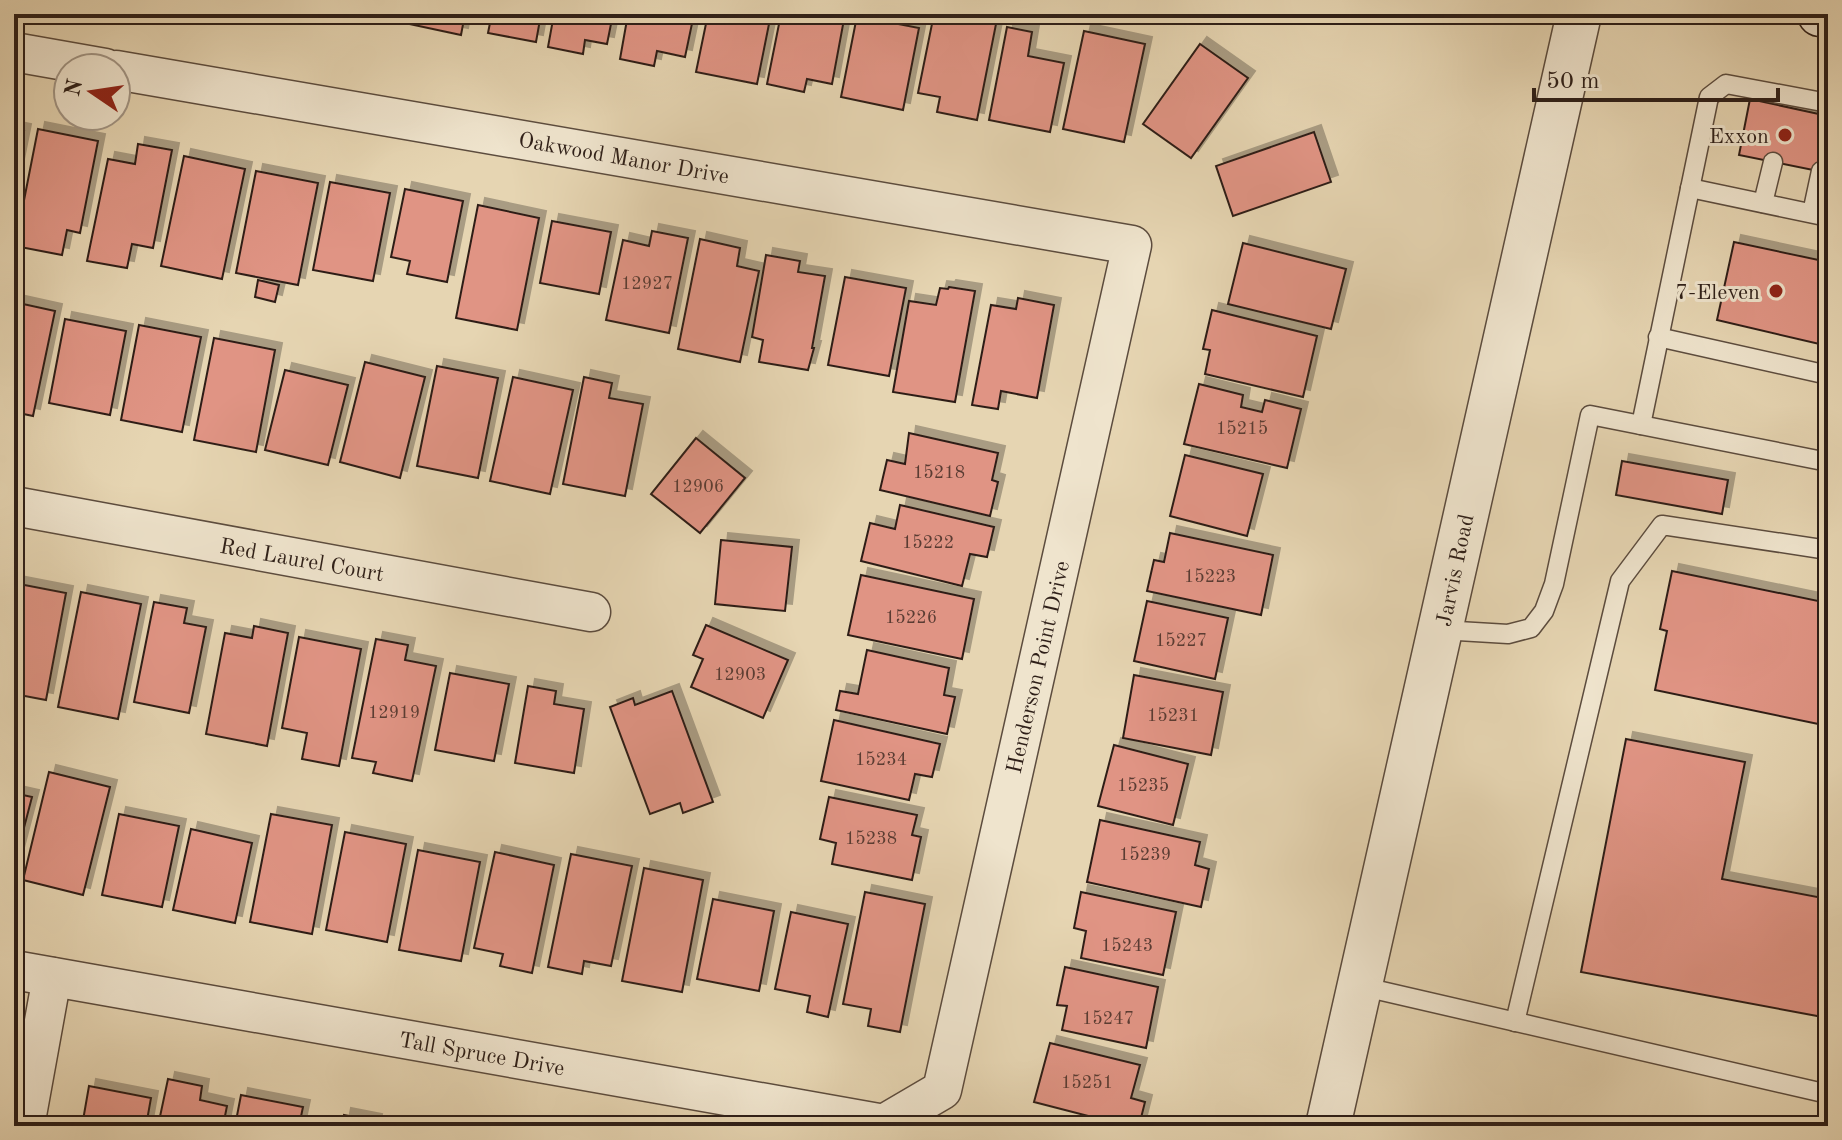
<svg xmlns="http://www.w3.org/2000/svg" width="1842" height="1140" font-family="'Old Standard TT',serif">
<defs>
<filter id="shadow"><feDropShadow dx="7" dy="-7" stdDeviation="0" flood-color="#0004"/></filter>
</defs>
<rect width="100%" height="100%" fill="#e6d5b2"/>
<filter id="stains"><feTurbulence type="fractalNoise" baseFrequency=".0025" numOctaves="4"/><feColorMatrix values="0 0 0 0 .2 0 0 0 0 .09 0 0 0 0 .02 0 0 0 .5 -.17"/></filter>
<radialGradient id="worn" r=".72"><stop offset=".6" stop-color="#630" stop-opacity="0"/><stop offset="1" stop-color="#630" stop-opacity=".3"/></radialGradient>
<g fill="#e09484" stroke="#2e1f18" stroke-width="2" filter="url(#shadow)">
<polygon points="402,14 465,14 461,35 400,22"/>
<polygon points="478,14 541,14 536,42 488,33 490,23 477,20"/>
<polygon points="554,14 613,14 607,44 585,40 583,54 548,47"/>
<polygon points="628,14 694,14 685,57 657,51 654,66 620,59"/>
<polygon points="708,14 771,14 757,84 696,72"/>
<polygon points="781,14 845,14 832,84 807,79 804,92 767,84"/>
<polygon points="934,14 998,14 977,120 937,112 940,97 918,93"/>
<polygon points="857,16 919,28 903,110 841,97"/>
<polygon points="1007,27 1032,32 1028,56 1064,63 1050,132 989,120"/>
<polygon points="1084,31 1145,44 1124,142 1063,129"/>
<polygon points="1200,44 1248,78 1191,158 1143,124"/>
<polygon points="1750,99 1828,116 1828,173 1739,155"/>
<polygon points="14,129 24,131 14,181"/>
<polygon points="38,129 98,141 80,233 67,230 62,255 15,246"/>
<polygon points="1314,132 1331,182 1233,216 1216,166"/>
<polygon points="138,144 172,150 153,248 132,244 127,268 87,261 108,159 135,164"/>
<polygon points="184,156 245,169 222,279 161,266"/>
<polygon points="256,171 318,183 298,285 236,273"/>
<polygon points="330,182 390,193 373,281 313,270"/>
<polygon points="405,189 463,201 447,282 407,274 410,261 391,257"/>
<polygon points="478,205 539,218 517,330 456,318"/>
<polygon points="552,221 611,232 599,294 540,283"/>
<polygon points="652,231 688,238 669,333 606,320 623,240 649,246"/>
<polygon points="700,239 740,248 737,266 759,271 740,362 678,349"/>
<polygon points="1734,242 1828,262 1828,346 1717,320"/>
<polygon points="1243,243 1346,269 1331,329 1228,304"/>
<polygon points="766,255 800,261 798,272 825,276 812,348 814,348 808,370 759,362 763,340 752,337"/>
<polygon points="845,277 906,288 889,376 828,365"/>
<polygon points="258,280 279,285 275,302 255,297"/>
<polygon points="949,287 975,291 955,402 893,392 909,301 936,305 940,288 948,289"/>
<polygon points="1018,298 1054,305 1037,398 1001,391 998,409 972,405 991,305 1016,309"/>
<polygon points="14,302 55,311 33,416 14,412"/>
<polygon points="1212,310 1317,336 1303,397 1205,374 1210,350 1203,349"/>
<polygon points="65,319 126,331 110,415 49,403"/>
<polygon points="139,325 201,337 182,432 121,420"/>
<polygon points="214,338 275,350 256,452 194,440"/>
<polygon points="365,362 425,377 400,478 340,462"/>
<polygon points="437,366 498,378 478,478 417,466"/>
<polygon points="285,370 348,385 328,465 265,450"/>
<polygon points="513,377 573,390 550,494 490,481"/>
<polygon points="584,377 612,383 609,398 643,404 625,496 563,484"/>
<polygon points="1199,384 1243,395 1241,407 1262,412 1265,400 1301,409 1287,468 1184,444"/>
<polygon points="909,433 998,453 992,480 998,482 990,516 880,490 887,460 905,464"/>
<polygon points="696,438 745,478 700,533 651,494"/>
<polygon points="1185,455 1263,474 1247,536 1170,516"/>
<polygon points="1622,461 1728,480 1722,514 1616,495"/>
<polygon points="900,505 994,527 987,557 970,554 962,586 861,561 870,523 895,529"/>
<polygon points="1170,533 1273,555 1261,615 1147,591 1154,560 1164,562"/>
<polygon points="721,540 792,547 785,611 715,604"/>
<polygon points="1672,571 1828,603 1828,726 1655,690 1667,631 1660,629"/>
<polygon points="861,575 974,599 962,659 848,635"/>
<polygon points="14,583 66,593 46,700 14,694"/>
<polygon points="81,592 141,604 118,719 58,707"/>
<polygon points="1147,601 1228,618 1215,679 1134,661"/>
<polygon points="154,602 187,608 184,623 206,627 189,713 134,702"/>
<polygon points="706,625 788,660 763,718 691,687 703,659 693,655"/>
<polygon points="254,626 288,633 267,746 206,734 225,633 252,638"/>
<polygon points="299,637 361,649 339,766 302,759 307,733 282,728"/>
<polygon points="376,639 408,645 405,660 436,666 412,781 373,773 376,762 352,758"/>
<polygon points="867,650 949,668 944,695 955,697 947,734 836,710 840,691 858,694"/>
<polygon points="450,673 509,684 494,761 435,750"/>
<polygon points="1134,675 1223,692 1211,755 1123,738"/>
<polygon points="528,686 556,691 554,704 584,709 574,773 515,763"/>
<polygon points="672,691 713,802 683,813 680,803 650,814 610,707 633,698 635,705"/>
<polygon points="834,720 940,744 932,777 915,774 909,800 821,781"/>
<polygon points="1626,739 1745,762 1722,879 1828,899 1828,1018 1581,972"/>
<polygon points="1114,745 1188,764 1173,825 1098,806"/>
<polygon points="49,772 110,787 83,895 23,880"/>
<polygon points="14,793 32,797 14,866"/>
<polygon points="829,797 917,815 912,835 921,837 912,880 832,864 836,843 820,839"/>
<polygon points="119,814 179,826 162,907 102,895"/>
<polygon points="271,814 332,825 312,934 250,922"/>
<polygon points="1100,820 1200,842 1195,865 1209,869 1201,907 1087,882"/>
<polygon points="191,829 252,843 235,923 173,910"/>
<polygon points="345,832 406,844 387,942 326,930"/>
<polygon points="418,850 480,862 461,961 399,950"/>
<polygon points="495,852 554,865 532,973 500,966 503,954 474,948"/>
<polygon points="571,854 632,866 611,966 584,961 582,974 548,967"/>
<polygon points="644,868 703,880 682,992 622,981"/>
<polygon points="865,892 925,904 900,1032 868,1026 871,1009 843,1004"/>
<polygon points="1081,892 1176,912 1163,975 1081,958 1086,931 1074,928"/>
<polygon points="713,899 774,911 759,991 697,979"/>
<polygon points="791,912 848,924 828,1017 807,1012 810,996 775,989"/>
<polygon points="1065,967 1158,987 1146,1048 1062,1030 1067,1006 1057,1005"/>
<polygon points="1050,1043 1140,1065 1131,1098 1145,1102 1139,1126 1127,1126 1034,1102"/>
<polygon points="168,1079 202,1086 200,1100 227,1106 223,1126 158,1126"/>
<polygon points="89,1086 151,1098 146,1126 82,1126"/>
<polygon points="241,1095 303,1107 299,1126 235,1126"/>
<polygon points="344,1115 375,1121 374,1126 342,1126"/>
</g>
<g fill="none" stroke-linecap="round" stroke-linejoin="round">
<defs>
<g id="service">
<polyline points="1690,188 1828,217"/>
<polyline points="1763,203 1773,162"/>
<polyline points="1812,213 1821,171"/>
<polyline points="1658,337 1828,375"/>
<polyline points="1641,425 1709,97 1726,84 1828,103"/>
<polyline points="1441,630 1508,634 1531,628 1544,611 1554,584 1590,415 1828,462"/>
<polyline points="1360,986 1828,1094"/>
<polyline points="1515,1022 1620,581 1662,525 1828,550"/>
</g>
<g id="minor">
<polyline points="14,52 105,68"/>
<polyline points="14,506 591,612"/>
<polyline points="14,970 884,1124 942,1090 1132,245 116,70"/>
<polyline points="25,1126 52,977"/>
</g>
<polyline id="tertiary" points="1328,1126 1579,14"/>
<polyline id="secondary" points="1820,14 1828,15"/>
</defs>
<use href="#service" stroke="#5c4c3e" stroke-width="21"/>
<use href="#minor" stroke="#5c4c3e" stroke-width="41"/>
<use href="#tertiary" stroke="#5c4c3e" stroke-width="47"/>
<use href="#secondary" stroke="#2e1f18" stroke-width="47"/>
<use href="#service" stroke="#efe4cd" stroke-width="18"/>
<use href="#minor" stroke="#efe4cd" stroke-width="38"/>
<use href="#tertiary" stroke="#efe4cd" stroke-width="44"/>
<use href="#secondary" stroke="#efe4cd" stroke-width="44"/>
</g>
<g fill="#8f2418" stroke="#efe4cd" stroke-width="3">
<circle cx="1785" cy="135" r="8"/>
<circle cx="1776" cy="291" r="8"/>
</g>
<g text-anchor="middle" stroke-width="6" stroke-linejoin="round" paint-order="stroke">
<g font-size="18" fill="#5a3c33">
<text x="647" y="289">12927</text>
<text x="1242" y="434">15215</text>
<text x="939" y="478">15218</text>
<text x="698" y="492">12906</text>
<text x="928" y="548">15222</text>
<text x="1210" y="582">15223</text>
<text x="911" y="623">15226</text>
<text x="1181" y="646">15227</text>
<text x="740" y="680">12903</text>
<text x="394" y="718">12919</text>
<text x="1173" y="721">15231</text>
<text x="881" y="765">15234</text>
<text x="1143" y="791">15235</text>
<text x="871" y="844">15238</text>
<text x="1145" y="860">15239</text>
<text x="1127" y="951">15243</text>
<text x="1108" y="1024">15247</text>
<text x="1087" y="1088">15251</text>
</g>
<g font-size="22" fill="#2e1f18" stroke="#efe4cd" text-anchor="end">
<text x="1769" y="143">Exxon</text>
<text x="1760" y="299">7-Eleven</text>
</g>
<g font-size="22" fill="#2e1f18" stroke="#efe4cd">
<text transform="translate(624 157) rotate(10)" y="8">Oakwood Manor Drive</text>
<text transform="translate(302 559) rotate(10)" y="8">Red Laurel Court</text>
<text transform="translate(1454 570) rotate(-78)" y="8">Jarvis Road</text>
<text transform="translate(1037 667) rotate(-77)" y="8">Henderson Point Drive</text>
<text transform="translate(482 1053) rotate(10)" y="8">Tall Spruce Drive</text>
</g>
</g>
<rect width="1842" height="1140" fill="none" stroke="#e6d5b2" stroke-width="48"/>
<rect x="16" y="16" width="1810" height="1108" fill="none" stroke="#2e1f18" stroke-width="4"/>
<rect x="24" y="24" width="1794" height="1092" fill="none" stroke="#2e1f18" stroke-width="2"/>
<g transform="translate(92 92) rotate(283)"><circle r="38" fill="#efe4cd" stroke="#a29585" stroke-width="2"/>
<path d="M0-6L14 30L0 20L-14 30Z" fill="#8f2418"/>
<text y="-12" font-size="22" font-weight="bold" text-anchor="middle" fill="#2e1f18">N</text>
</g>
<path d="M1534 88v12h244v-12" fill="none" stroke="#2e1f18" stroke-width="4"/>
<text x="1546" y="88" font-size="24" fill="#2e1f18" stroke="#efe4cd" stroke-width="6" paint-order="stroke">50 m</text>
<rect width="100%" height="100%" filter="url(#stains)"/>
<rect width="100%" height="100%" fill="url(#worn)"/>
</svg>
